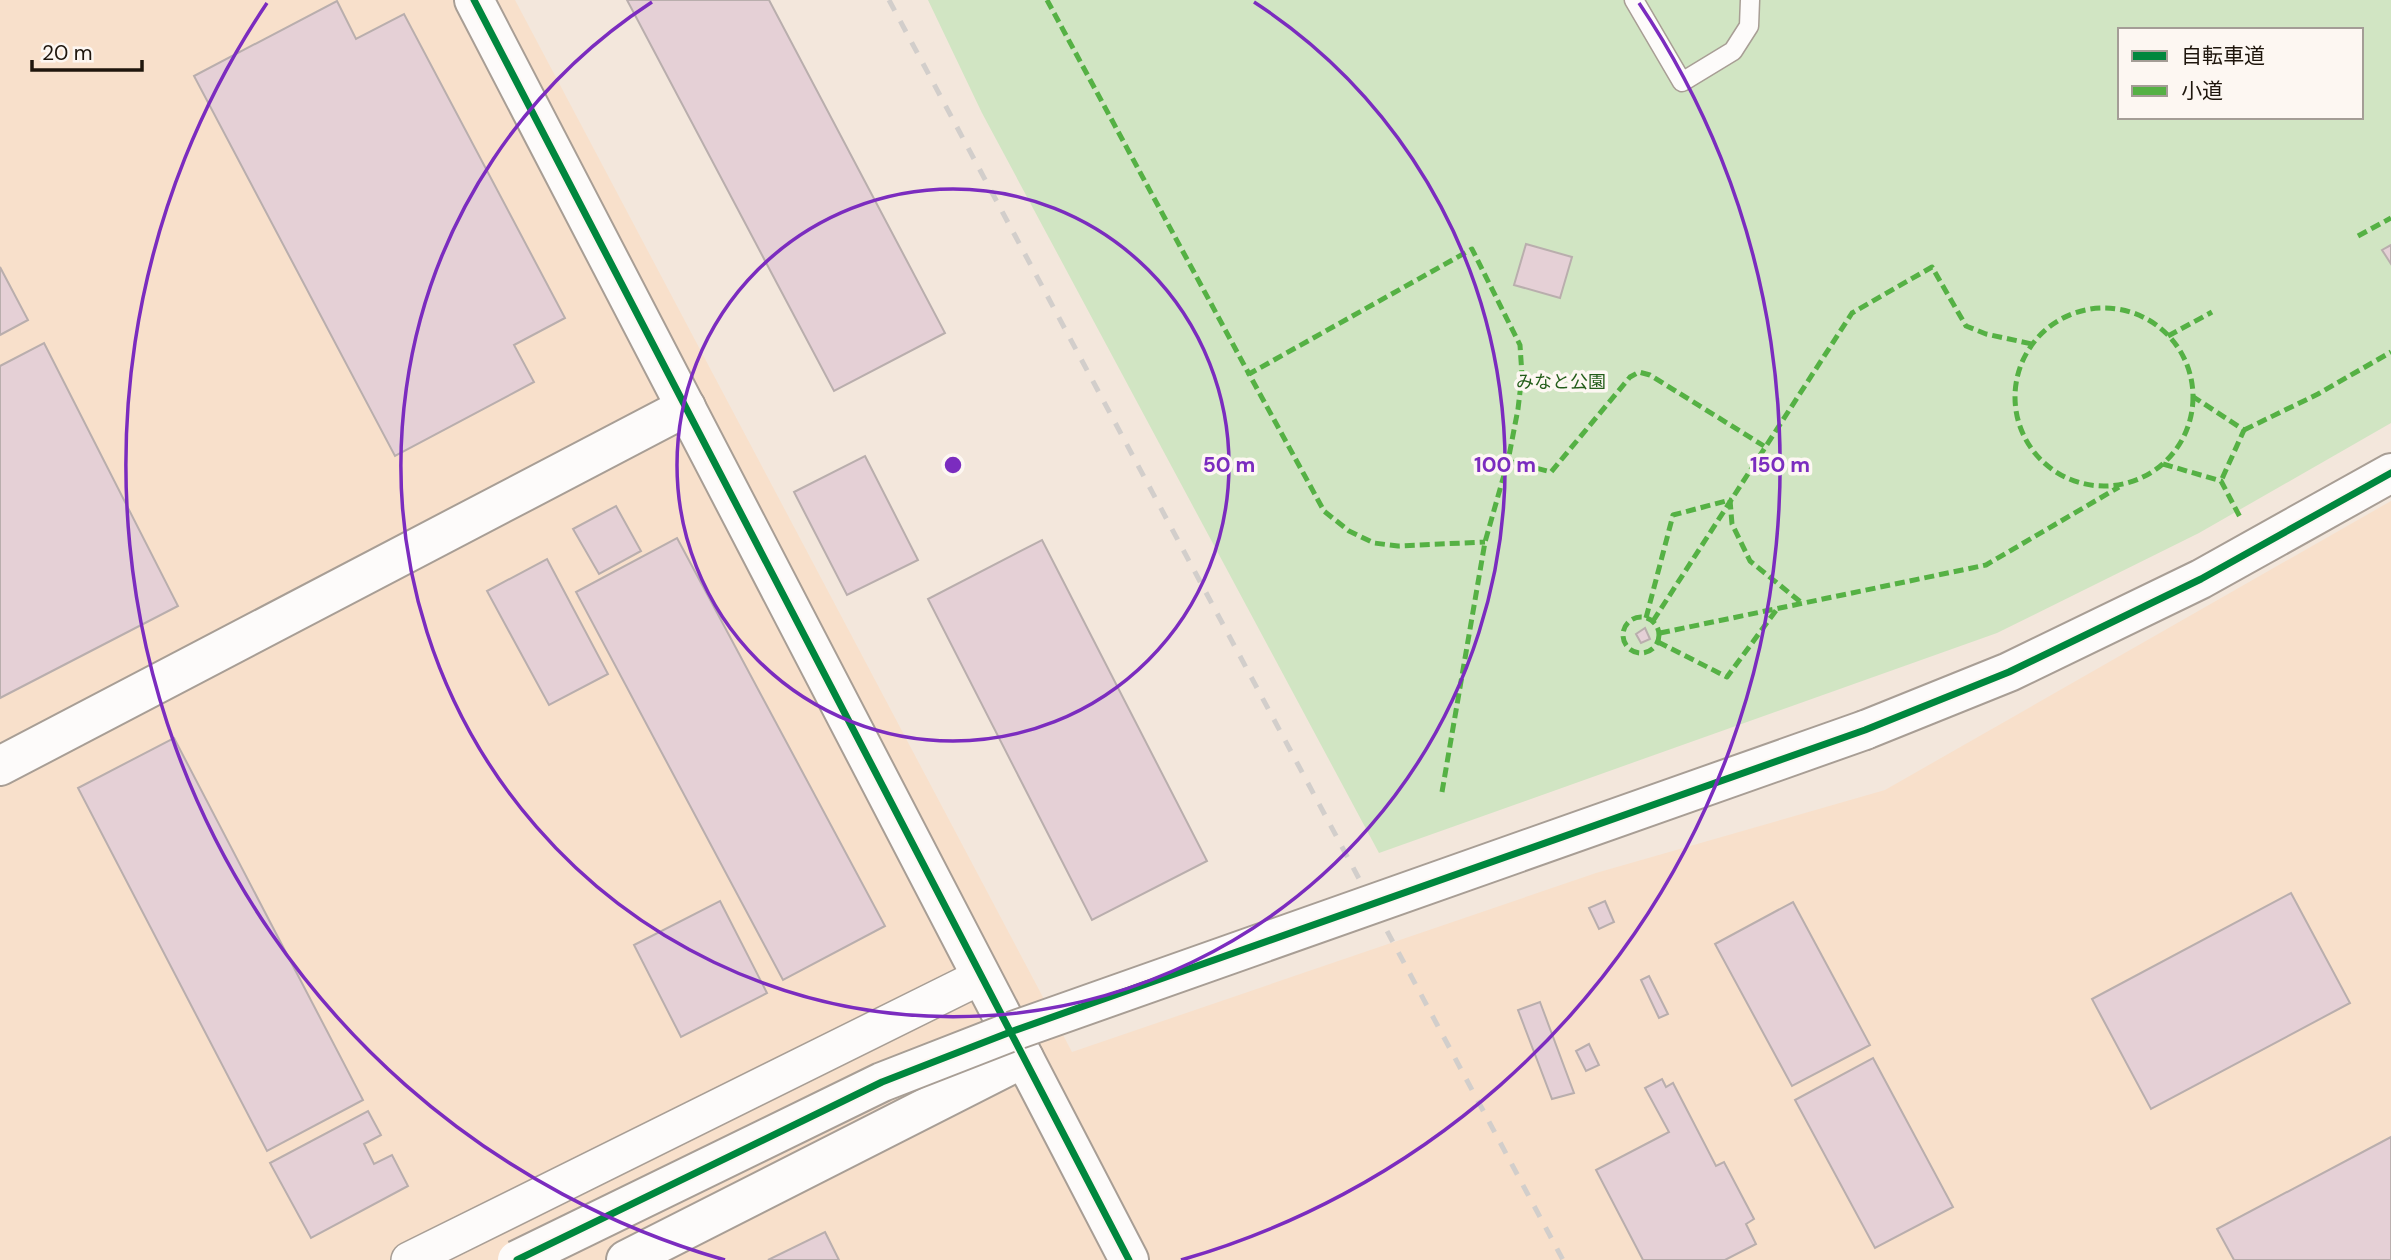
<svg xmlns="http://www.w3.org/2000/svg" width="2391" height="1260" font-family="'DM Sans','Noto Sans JP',sans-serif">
<rect width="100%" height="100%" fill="#f3e7dc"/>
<polygon fill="#f8e0cb" points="0,0 515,0 1072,1052 1596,873 1885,790 2391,501 2391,1260 0,1260"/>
<path fill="#d1e5c3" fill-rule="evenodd" d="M928,0H2391V423L2199,533L1997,633L1379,853L982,113ZM2120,30H2361V117H2120Z"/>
<g fill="#e5d0d6" stroke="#b9aead" stroke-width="2">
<polygon points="627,0 769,0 945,333 834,391"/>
<polygon points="337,1 356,39 404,14 565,318 514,345 534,382 395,456 194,76"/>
<polygon points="1526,244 1572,257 1560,298 1514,285"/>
<polygon points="2391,245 2391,264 2382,250"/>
<polygon points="0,267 28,320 0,335"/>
<polygon points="44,343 178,606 0,698 0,366"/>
<polygon points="865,456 918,560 847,595 794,492"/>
<polygon points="616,506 641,551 599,574 573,529"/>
<polygon points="677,538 885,926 783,980 576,592"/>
<polygon points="1042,540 1207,861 1092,920 928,599"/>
<polygon points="547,559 608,674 549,705 487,591"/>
<polygon points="1645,628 1650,639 1641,643 1636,634"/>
<polygon points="174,738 363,1100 267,1151 78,788"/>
<polygon points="2291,893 2350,1003 2151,1109 2092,999"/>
<polygon points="720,901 767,993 681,1037 634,945"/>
<polygon points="1605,901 1614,922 1599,929 1589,908"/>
<polygon points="1793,902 1870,1045 1792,1086 1715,944"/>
<polygon points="1649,976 1668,1014 1659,1018 1641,980"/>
<polygon points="1540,1002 1574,1093 1552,1099 1518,1010"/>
<polygon points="1589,1044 1599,1065 1586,1071 1576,1051"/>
<polygon points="1873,1058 1953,1207 1875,1248 1795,1100"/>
<polygon points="1662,1079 1666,1087 1673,1083 1716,1166 1724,1162 1754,1219 1746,1224 1756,1244 1725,1260 1643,1260 1596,1170 1669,1132 1645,1088"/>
<polygon points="368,1111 381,1135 364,1144 374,1164 392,1155 408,1186 311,1238 270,1163"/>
<polygon points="2391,1137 2391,1260 2234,1260 2217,1229"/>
<polygon points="825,1232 839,1260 768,1260"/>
</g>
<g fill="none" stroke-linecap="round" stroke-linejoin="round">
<defs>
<polyline id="service" points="1634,0 1682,82 1733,51 1749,26 1750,0"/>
<polyline id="minor" points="409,1260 982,976"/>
<g id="tertiary">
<polyline points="474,0 1129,1260"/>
<polyline points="1865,730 2009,672 2201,579 2391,473"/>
<polyline points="0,766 686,407"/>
<polyline points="626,1260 1024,1058"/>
</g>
</defs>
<use href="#service" stroke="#a89e95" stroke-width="21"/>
<use href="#minor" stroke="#a89e95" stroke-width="38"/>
<use href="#tertiary" stroke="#a89e95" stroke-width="42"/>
<use href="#service" stroke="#fdfbfa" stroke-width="18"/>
<use href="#minor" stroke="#fdfbfa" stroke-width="35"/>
<use href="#tertiary" stroke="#fdfbfa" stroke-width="38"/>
<polyline stroke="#d2cecb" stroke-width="5" stroke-dasharray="12 12" stroke-linecap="butt" points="889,0 1563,1260"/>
<defs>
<polyline id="tertiary-bridge" points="517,1260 882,1082 1013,1031 1865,730"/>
</defs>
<use href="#tertiary-bridge" stroke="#a89e95" stroke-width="42" stroke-linecap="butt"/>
<use href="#tertiary-bridge" stroke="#fdfbfa" stroke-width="38"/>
<g stroke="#55b144" stroke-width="5" stroke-dasharray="10 5" stroke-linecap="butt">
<polyline points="1047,0 1249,374"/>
<polyline points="2358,236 2391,218"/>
<circle cx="2104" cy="397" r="89"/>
<polyline points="2168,336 2212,312"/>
<polyline points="2192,396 2244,430 2221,481"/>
<polyline points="2244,430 2318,394 2391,352"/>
<polyline points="1508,461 1551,472 1630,377 1639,372 1650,375 1764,446"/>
<polyline points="2163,464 2221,481 2241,519"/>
<circle cx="1641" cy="635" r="18"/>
<polyline points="1646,618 1673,515 1730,500 1732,524 1750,561 1803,604"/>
<polyline points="1653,621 1852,313 1932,267 1966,326 1986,334 2032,344"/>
<polyline points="1660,633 1986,565 2119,487"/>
<polyline points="1658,642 1727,677 1777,609"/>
<polyline points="1442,792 1485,542 1508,461 1518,409 1522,375 1520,345 1472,249 1249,374 1324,511 1349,531 1374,543 1398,546 1485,542"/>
</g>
<defs>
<g id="cycleway">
<polyline points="474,0 1129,1260"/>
<polyline points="517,1260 882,1082 1013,1031 1865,730 2009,672 2201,579 2391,473"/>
</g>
</defs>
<use href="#cycleway" stroke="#fdf7f2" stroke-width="11"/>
<use href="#cycleway" stroke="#00873e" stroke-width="7"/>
</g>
<g fill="none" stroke="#7b2cbf" stroke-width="3.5">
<circle cx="953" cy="465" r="276"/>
<path d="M1254 2A552 552 0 1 1 652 2"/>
<path d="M725 1260A827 827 0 0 1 267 3M1639 3A827 827 0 0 1 1181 1260"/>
</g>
<g text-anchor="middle" stroke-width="7" stroke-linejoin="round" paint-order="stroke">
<g font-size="18" fill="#235c19" stroke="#fdf7f2">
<text x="1561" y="388">みなと公園</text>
</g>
</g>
<circle cx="953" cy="465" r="10" fill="#7b2cbf" stroke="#fdf7f2" stroke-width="3.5"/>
<g font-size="21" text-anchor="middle" font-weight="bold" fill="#7b2cbf" stroke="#fdf7f2" stroke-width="7" stroke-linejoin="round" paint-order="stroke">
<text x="1229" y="472">50 m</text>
<text x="1505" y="472">100 m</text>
<text x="1780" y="472">150 m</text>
</g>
<rect x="2118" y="28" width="245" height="91" fill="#fdf7f2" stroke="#a49d96" stroke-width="2"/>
<rect x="2132" y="51" width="35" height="10" fill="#00873e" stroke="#a49d96" stroke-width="2"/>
<text x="2181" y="63" font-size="21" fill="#1f160d">自転車道</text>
<rect x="2132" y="86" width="35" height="10" fill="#55b144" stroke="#a49d96" stroke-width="2"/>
<text x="2181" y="98" font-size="21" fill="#1f160d">小道</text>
<path d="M32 60v10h110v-10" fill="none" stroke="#1f160d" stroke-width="3.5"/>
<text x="42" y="60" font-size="21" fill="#1f160d" stroke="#fdf7f2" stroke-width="5" paint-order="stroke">20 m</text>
</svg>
